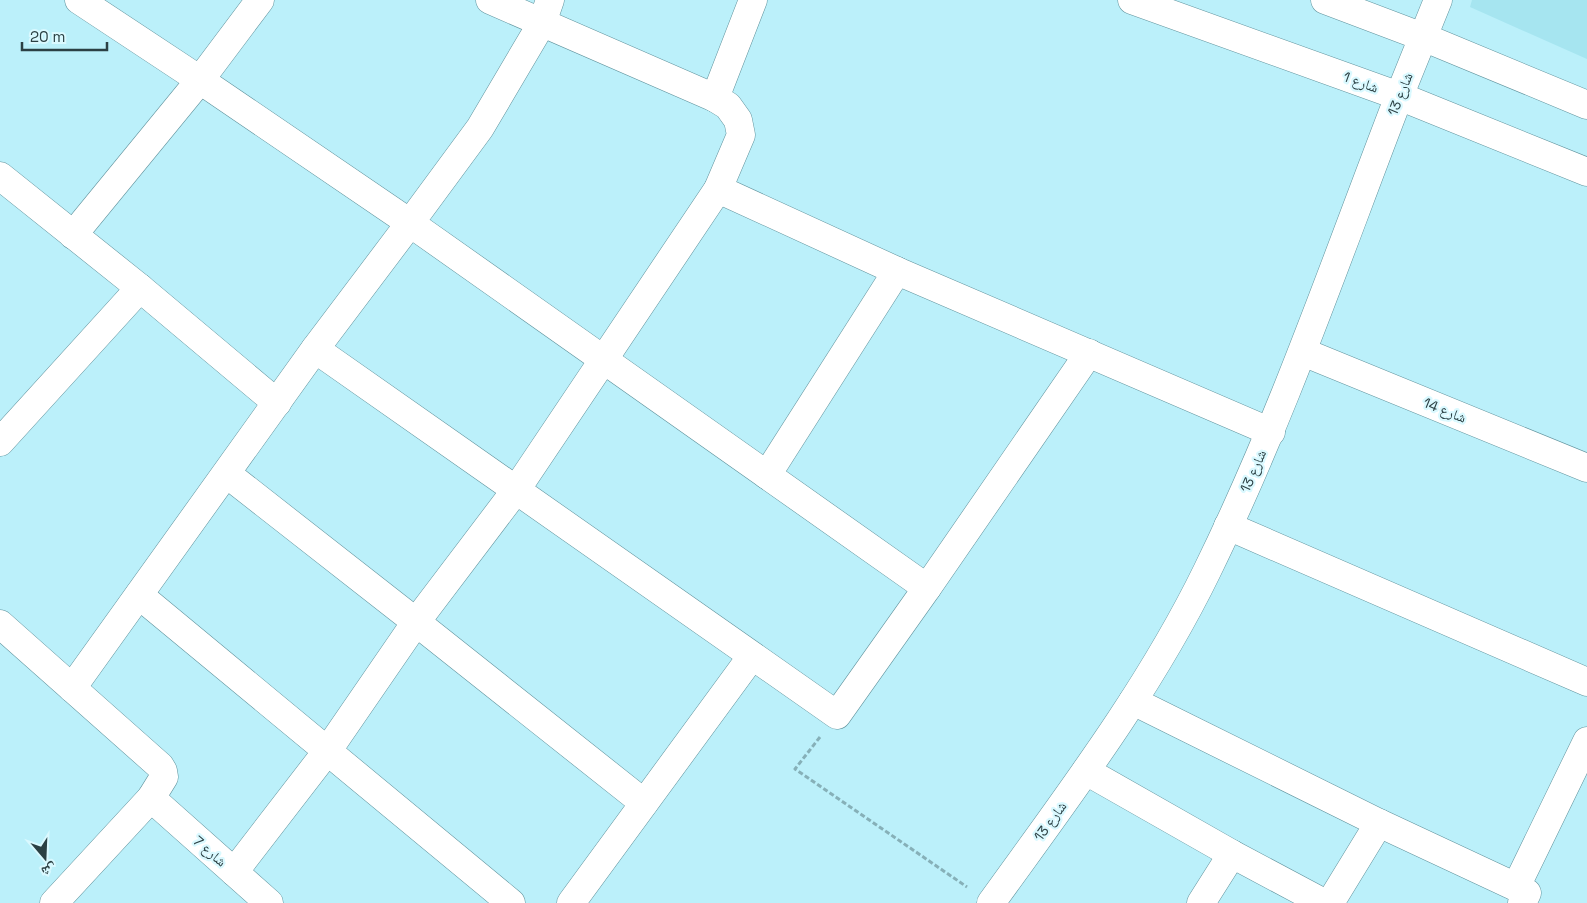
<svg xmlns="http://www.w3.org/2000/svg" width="1587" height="903" font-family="'Space Grotesk','Noto Naskh Arabic',sans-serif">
<rect width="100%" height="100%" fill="#bbf0fa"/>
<polygon fill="#a6e5f0" points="1472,0 1587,0 1587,59 1470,7"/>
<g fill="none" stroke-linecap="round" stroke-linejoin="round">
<defs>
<g id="minor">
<polyline points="550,0 542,23 480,128 410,223 927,588 1089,353"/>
<polyline points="1132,0 1399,96 1587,172"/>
<polyline points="1325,0 1423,37 1587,105"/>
<polyline points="715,98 753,0"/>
<polyline points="0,176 140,288 277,403"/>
<polyline points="718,189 897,271 1271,432"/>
<polyline points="73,235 200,80 79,0"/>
<polyline points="315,349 837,715 927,588"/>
<polyline points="1303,352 1587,468"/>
<polyline points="0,442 140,288"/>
<polyline points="227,474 416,622 644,803"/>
<polyline points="767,475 897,271"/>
<polyline points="1228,526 1587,682"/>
<polyline points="139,595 511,903"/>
<polyline points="0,624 160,766 163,771 164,777 151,798 54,903"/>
<polyline points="72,688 315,349 410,223 200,80 260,0"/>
<polyline points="1133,701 1379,823 1516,887 1527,893 1522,903"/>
<polyline points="1086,771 1232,854 1324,903"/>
<polyline points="151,798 269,903"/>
<polyline points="234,872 328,750 416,622 516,490 718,189 741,135 738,120 728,106 715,98 490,0"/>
<polyline points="1516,887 1587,741"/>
<polyline points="571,903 752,656"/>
<path d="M991,903C1068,796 1149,690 1207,571C1282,418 1337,257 1398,99C1411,66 1425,33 1438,0"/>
<polyline points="1201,903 1232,854"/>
<polyline points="1330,903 1379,823"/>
</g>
</defs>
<use href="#minor" stroke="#61939d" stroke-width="29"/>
<polyline stroke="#86b0b8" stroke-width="3" stroke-dasharray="5 2.5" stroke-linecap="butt" points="820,737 795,769 967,887"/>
<use href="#minor" stroke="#fff" stroke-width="28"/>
</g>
<g text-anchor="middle" stroke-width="4.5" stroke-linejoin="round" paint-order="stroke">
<g font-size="14" fill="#2b4044" stroke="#daf9ff">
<text transform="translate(1361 82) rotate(20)" y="5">شارع 1</text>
<text transform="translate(1400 94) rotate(-68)" y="5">شارع 13</text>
<text transform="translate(1445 410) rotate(22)" y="5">شارع 14</text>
<text transform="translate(1253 471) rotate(-66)" y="5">شارع 13</text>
<text transform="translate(1050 821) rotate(-54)" y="5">شارع 13</text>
<text transform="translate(210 851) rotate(41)" y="5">شارع 7</text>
</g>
</g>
<g transform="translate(45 858) rotate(161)" stroke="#daf9ff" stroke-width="4" paint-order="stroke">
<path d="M0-4L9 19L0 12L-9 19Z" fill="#2b4044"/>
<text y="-8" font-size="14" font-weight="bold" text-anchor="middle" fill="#2b4044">ش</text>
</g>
<path d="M22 42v8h85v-8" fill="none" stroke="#2b4044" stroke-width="2.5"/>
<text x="30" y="42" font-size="15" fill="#2b4044" stroke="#daf9ff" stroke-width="4" paint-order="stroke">20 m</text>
</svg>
